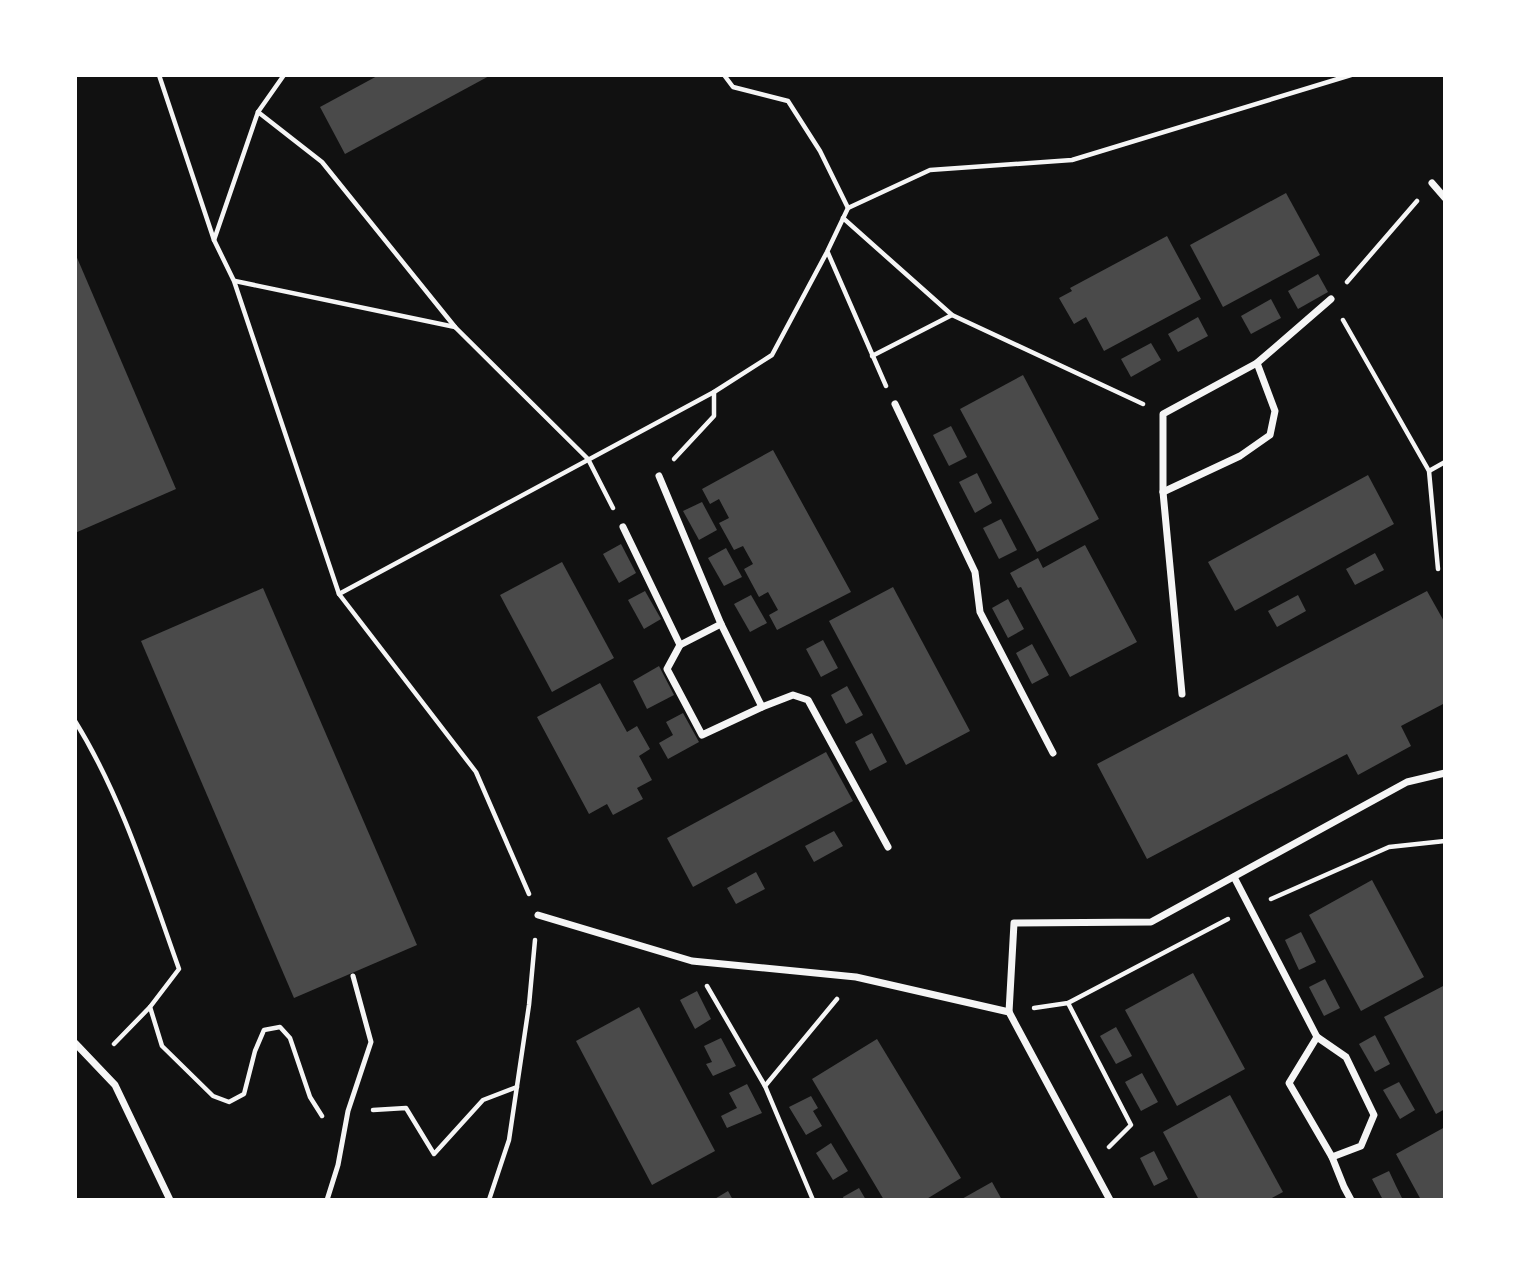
<svg xmlns="http://www.w3.org/2000/svg" width="1520" height="1275" font-family="'DM Sans',sans-serif">
<rect width="100%" height="100%" fill="#111"/>
<g fill="#4a4a4a">
<polygon points="379,75 491,75 345,154 320,107"/>
<polygon points="1286,193 1320,255 1223,307 1190,245"/>
<polygon points="1167,236 1201,299 1104,351 1086,317 1074,324 1059,298 1072,291 1070,288"/>
<polygon points="75,253 176,489 75,533"/>
<polygon points="1318,274 1328,292 1298,309 1288,291"/>
<polygon points="1271,299 1281,318 1251,334 1241,316"/>
<polygon points="1198,317 1208,336 1178,352 1168,334"/>
<polygon points="1151,343 1161,360 1131,377 1121,359"/>
<polygon points="1023,375 1099,519 1037,552 960,409"/>
<polygon points="951,426 967,457 949,466 933,435"/>
<polygon points="773,450 851,592 777,630 769,615 778,610 768,592 759,597 744,569 753,564 743,546 734,550 719,523 729,518 719,499 710,504 702,489"/>
<polygon points="977,473 992,503 975,513 959,482"/>
<polygon points="1368,475 1394,524 1235,611 1208,562"/>
<polygon points="702,502 717,530 699,540 683,511"/>
<polygon points="1001,519 1017,550 999,559 983,528"/>
<polygon points="621,544 636,573 619,583 603,554"/>
<polygon points="1085,545 1137,642 1070,677 1021,587 1018,588 1010,573 1038,558 1043,568"/>
<polygon points="726,548 742,577 724,586 708,558"/>
<polygon points="1375,553 1384,570 1355,585 1346,569"/>
<polygon points="562,562 614,658 552,692 500,595"/>
<polygon points="893,587 970,731 906,765 829,621"/>
<polygon points="263,588 417,945 294,998 141,641"/>
<polygon points="645,591 661,619 644,629 628,600"/>
<polygon points="1427,591 1445,623 1445,703 1401,726 1411,746 1358,775 1347,754 1147,859 1097,764"/>
<polygon points="751,595 767,623 750,632 734,604"/>
<polygon points="1298,595 1306,611 1277,627 1268,611"/>
<polygon points="1008,599 1024,629 1008,638 992,608"/>
<polygon points="823,640 838,668 821,677 806,649"/>
<polygon points="1032,644 1049,675 1032,684 1016,653"/>
<polygon points="659,666 674,695 647,709 633,681"/>
<polygon points="600,683 627,732 637,726 650,749 639,756 652,780 637,788 643,799 613,815 607,804 589,814 537,717"/>
<polygon points="847,686 863,715 846,724 831,695"/>
<polygon points="683,713 699,742 668,759 659,743 673,735 666,722"/>
<polygon points="872,733 887,762 870,771 855,742"/>
<polygon points="826,752 853,801 693,887 667,838"/>
<polygon points="834,831 843,846 814,862 805,846"/>
<polygon points="756,872 765,889 736,904 727,888"/>
<polygon points="1372,880 1424,977 1361,1011 1309,915"/>
<polygon points="1301,932 1316,962 1299,970 1285,940"/>
<polygon points="1193,973 1245,1069 1177,1106 1125,1010"/>
<polygon points="1325,979 1340,1008 1324,1016 1309,987"/>
<polygon points="1445,985 1445,1109 1436,1114 1384,1017"/>
<polygon points="697,991 711,1019 695,1029 680,1000"/>
<polygon points="639,1007 715,1151 652,1185 576,1041"/>
<polygon points="1116,1027 1132,1056 1116,1064 1100,1036"/>
<polygon points="1375,1035 1390,1064 1375,1072 1359,1044"/>
<polygon points="721,1038 736,1066 713,1076 706,1064 712,1062 704,1046"/>
<polygon points="877,1039 961,1178 925,1200 884,1200 812,1079"/>
<polygon points="1142,1073 1158,1102 1141,1111 1125,1082"/>
<polygon points="1399,1082 1415,1110 1400,1119 1383,1090"/>
<polygon points="747,1084 762,1113 727,1128 721,1116 737,1108 729,1093"/>
<polygon points="1230,1095 1283,1192 1268,1200 1199,1200 1163,1132"/>
<polygon points="811,1096 818,1108 813,1111 822,1126 806,1135 789,1107"/>
<polygon points="1445,1127 1445,1200 1421,1200 1396,1154"/>
<polygon points="831,1143 848,1171 833,1180 816,1153"/>
<polygon points="1154,1151 1168,1179 1154,1186 1140,1158"/>
<polygon points="1389,1171 1396,1186 1403,1200 1383,1200 1372,1179"/>
<polygon points="992,1182 1002,1200 960,1200"/>
<polygon points="859,1188 866,1200 844,1200 843,1197"/>
<polygon points="728,1191 733,1200 713,1200"/>
</g>
<g fill="none" stroke-linecap="round" stroke-linejoin="round">
<g stroke="#f5f5f5" stroke-width="4.5">
<polyline points="159,75 214,240 234,281 339,594 476,772 529,894"/>
<polyline points="724,75 733,87 788,101 820,151 848,208"/>
<polyline points="258,112 322,162 455,327"/>
<polyline points="843,218 952,315 1143,404"/>
<polyline points="214,240 258,112 284,75"/>
<polyline points="828,253 886,386"/>
<polyline points="235,281 455,327 588,459 613,508"/>
<polyline points="1347,282 1417,201"/>
<polyline points="1343,320 1429,471 1438,569"/>
<polyline points="872,356 952,315"/>
<polyline points="674,459 714,416 714,392"/>
<polyline points="1429,471 1445,462"/>
<polyline points="339,594 714,392 772,355 827,252 848,208 930,170 1072,160 1351,75"/>
<path d="M75,721C122,797 149,885 179,969L150,1007L162,1046L213,1096L229,1102L244,1094L255,1051L264,1030L280,1027L290,1038L310,1097L322,1116"/>
<polyline points="1271,899 1389,847 1445,841"/>
<polyline points="707,986 765,1086 813,1200"/>
<polyline points="1068,1003 1131,1125 1109,1147"/>
<polyline points="1034,1008 1068,1003 1228,919"/>
<polyline points="114,1044 150,1007"/>
<polyline points="765,1086 837,999"/>
<polyline points="373,1110 406,1108 434,1154 483,1100 517,1087"/>
<polyline points="489,1200 509,1140 529,1005 535,940"/>
</g>
<polyline stroke="#f5f5f5" stroke-width="5" points="327,1200 338,1165 348,1111 371,1042 353,976"/>
<g stroke="#f5f5f5" stroke-width="7">
<polyline points="1432,183 1445,198"/>
<polyline points="895,404 975,572 980,612 1053,753"/>
<polyline points="659,476 721,624 762,707 793,695 808,700 888,847"/>
<polyline points="1163,492 1240,456 1270,435 1275,411 1257,363"/>
<polyline points="623,527 680,645"/>
<polyline points="721,624 680,645 667,669 702,735 762,707"/>
<polyline points="1182,694 1163,492 1163,414 1257,363 1331,299"/>
<polyline points="1234,877 1317,1037 1346,1057 1374,1115 1361,1146 1332,1157"/>
<polyline points="538,915 692,961 856,977 1009,1012 1110,1200"/>
<polyline points="1009,1012 1014,923 1151,922 1407,782 1445,773"/>
<polyline points="1317,1037 1289,1083 1332,1157 1344,1187 1351,1200"/>
<polyline points="75,1043 115,1085 170,1200"/>
</g>
</g>
<rect width="1520" height="1275" fill="none" stroke="#ffffff" stroke-width="154"/>
</svg>
